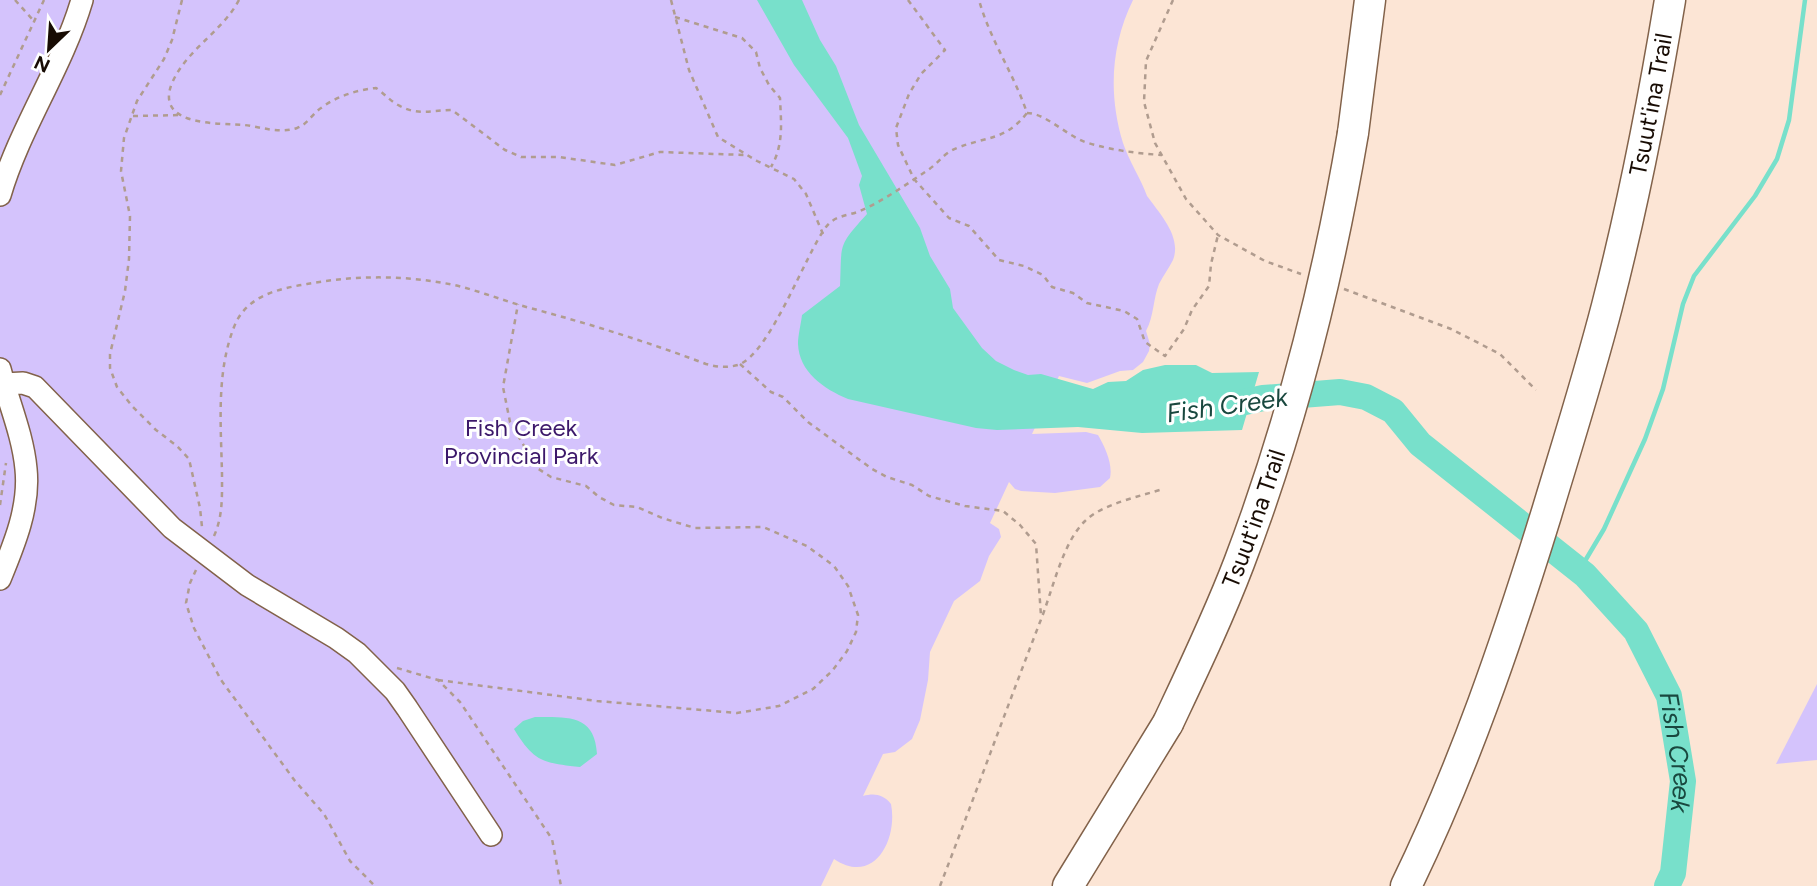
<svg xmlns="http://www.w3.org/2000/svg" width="1817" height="886" font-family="Figtree,sans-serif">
<rect width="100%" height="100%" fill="#fce5d5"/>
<g fill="#d4c3fc">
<path d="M0,0H1133C1111,45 1108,94 1123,143C1129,161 1141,179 1147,196C1160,214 1182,237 1173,260C1169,268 1163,276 1159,284C1153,299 1154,316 1146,331L1150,344L1149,351L1143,362L1133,370L1120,371L1087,383L1059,376L1032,434L1086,432L1098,435C1105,447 1113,464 1110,478L1100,487L1055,493L1021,491L1015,489L1009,482L990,523L999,529L1001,537L989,556L980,581L954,601L930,652L928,680L920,720L912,739L895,752L883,754L863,796C874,793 883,794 891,804C898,840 874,886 834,859L821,886H0Z"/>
<polygon points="1817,684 1817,760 1776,764"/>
</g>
<g fill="#78e0cb">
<path d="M757,0H802L820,40L836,66L859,125L920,228L930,256L950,289L953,308L982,348L996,361L1014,370L1028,375L1041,374L1093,389L1108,382L1126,381L1143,370L1165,365H1196L1212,373L1259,372L1242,430L1142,433L1078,427L997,430L976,428L848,399C824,389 799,372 798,344C798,335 801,324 802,315L840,286C842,243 837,247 867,214L859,185L862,176L848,138L794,65Z"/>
<path d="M535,717C567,717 595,714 597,754L580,767C543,763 534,762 514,729L523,721Z"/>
</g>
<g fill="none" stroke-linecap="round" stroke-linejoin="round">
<polyline stroke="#78e0cb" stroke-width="4.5" points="1579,571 1604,529 1645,439 1663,389 1683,304 1694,276 1755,196 1777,159 1789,120 1805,0"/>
<path stroke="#78e0cb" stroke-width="26" id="s1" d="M1218,408L1263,398L1340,392L1366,397L1393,411L1420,444L1585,575L1636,631L1669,696L1683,781L1673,873L1667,886"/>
<defs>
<g id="minor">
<path d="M0,195C20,127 62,68 82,0"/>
<path d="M0,369C8,401 23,435 26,469C30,507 14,545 0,579"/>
<polyline points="4,384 23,383 35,387 172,528 247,585 336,638 357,653 395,691 407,708 491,835"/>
</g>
<g id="highway">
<polyline points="1353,133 1370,0"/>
<polyline points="1068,886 1168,723"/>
<path id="s2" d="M1406,886C1464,767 1507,641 1546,515C1567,445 1589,376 1607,306C1633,205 1653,103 1670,0"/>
</g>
</defs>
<use href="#minor" stroke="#82624a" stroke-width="24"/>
<use href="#highway" stroke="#82624a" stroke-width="33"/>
<g stroke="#b09c8f" stroke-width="2.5" stroke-dasharray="5 5" stroke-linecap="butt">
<polyline points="15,0 33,20"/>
<polyline points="182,0 172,40 164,59 137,101 124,138 121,171 130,216 129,259 125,291 110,354 110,368 117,387 132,406 156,430 177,446 189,459 200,508 202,527"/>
<path d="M239,0C222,32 187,49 172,83C154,127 220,123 244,125C262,127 279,134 297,128C308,124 312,114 321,108C337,96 357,90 376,88C385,94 391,102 400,106C418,116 433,110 452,110L505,150L521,157H559L615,165L660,152L745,155"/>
<polyline points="671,0 689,70 718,137 757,161 794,179 806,194 823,234"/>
<polyline points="908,0 945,50 921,74 909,94 896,128 898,145 914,179 949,218 969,226 999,260 1024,266 1043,275 1052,287 1073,293 1087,303 1124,311 1137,319 1145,342 1165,356 1184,329 1192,310 1209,286 1211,264 1218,235"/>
<polyline points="1173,0 1146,61 1144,102 1155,143 1186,199 1218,235 1265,261 1301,274"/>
<path d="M675,17L742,38L756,52L760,68L769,85L780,98C781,122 784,145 771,167"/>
<polyline points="0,95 44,0"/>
<path d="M1027,113C1045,113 1066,135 1085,142C1110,150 1135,153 1161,155"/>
<polyline points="133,116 182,115"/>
<polyline points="1344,289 1451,329 1500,354 1536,390"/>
<polyline points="740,364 771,392 783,397 808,422 872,469 887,477 912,485 929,496 965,506 1003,511 1020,525 1036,544 1041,616"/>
<polyline points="0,505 6,463"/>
<path d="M214,536C223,516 222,496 222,474C221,426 216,373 234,327C246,296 277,289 307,284C356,275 405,275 454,285C480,291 504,301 530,308C590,324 648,342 706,364C717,367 727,368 738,365C770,354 805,255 826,227C835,215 848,216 860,211C883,201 907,184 928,170C940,162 942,154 957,148C987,136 1005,141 1027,113C1014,74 990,40 979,0"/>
<polyline points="196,570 190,583 186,603 194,628 221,680 295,781 324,814 350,861 375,886"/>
<polyline points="397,668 438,680 460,702 552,839 561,886"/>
<polyline points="438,680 597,701 737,713 779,706 813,689 832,671 847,651 856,632 858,615 848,586 834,566 807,546 763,527 695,528 662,518 637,507 614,505 599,497 586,486 551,477 537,468 510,422 503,387 518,304"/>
<path d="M940,886C974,798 1006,710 1040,622C1052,593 1062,543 1085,521C1102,504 1141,496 1163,489"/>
</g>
<use href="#minor" stroke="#fff" stroke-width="21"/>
<use href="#highway" stroke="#fff" stroke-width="30"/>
<defs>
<g id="highway-bridge">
<path id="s3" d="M1168,723C1193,670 1218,618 1239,563C1292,424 1328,280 1353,133"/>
</g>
</defs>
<use href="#highway-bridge" stroke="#82624a" stroke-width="33" stroke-linecap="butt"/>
<use href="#highway-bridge" stroke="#fff" stroke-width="30"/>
</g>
<g text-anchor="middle" stroke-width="6" stroke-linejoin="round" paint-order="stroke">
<g font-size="24" fill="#180c04" stroke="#fff">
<text dy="8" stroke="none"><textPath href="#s2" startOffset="821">Tsuut'ina Trail</textPath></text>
<text dy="8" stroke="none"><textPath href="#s3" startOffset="222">Tsuut'ina Trail</textPath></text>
</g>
<g font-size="24" fill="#3c186a" stroke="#fff">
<text x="521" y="436">Fish Creek<tspan x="521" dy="28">Provincial Park</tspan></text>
</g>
<g font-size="26" font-style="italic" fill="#19483f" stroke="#fff">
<text transform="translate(1227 405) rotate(-8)" y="9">Fish Creek</text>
<text dy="9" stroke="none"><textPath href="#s1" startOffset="639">Fish Creek</textPath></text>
</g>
</g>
<g transform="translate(49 49) rotate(205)" stroke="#ffffff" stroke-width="5" paint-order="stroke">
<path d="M0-5L12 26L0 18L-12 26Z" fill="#180c04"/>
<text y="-10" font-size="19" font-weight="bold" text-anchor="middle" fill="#180c04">N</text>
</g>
</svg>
